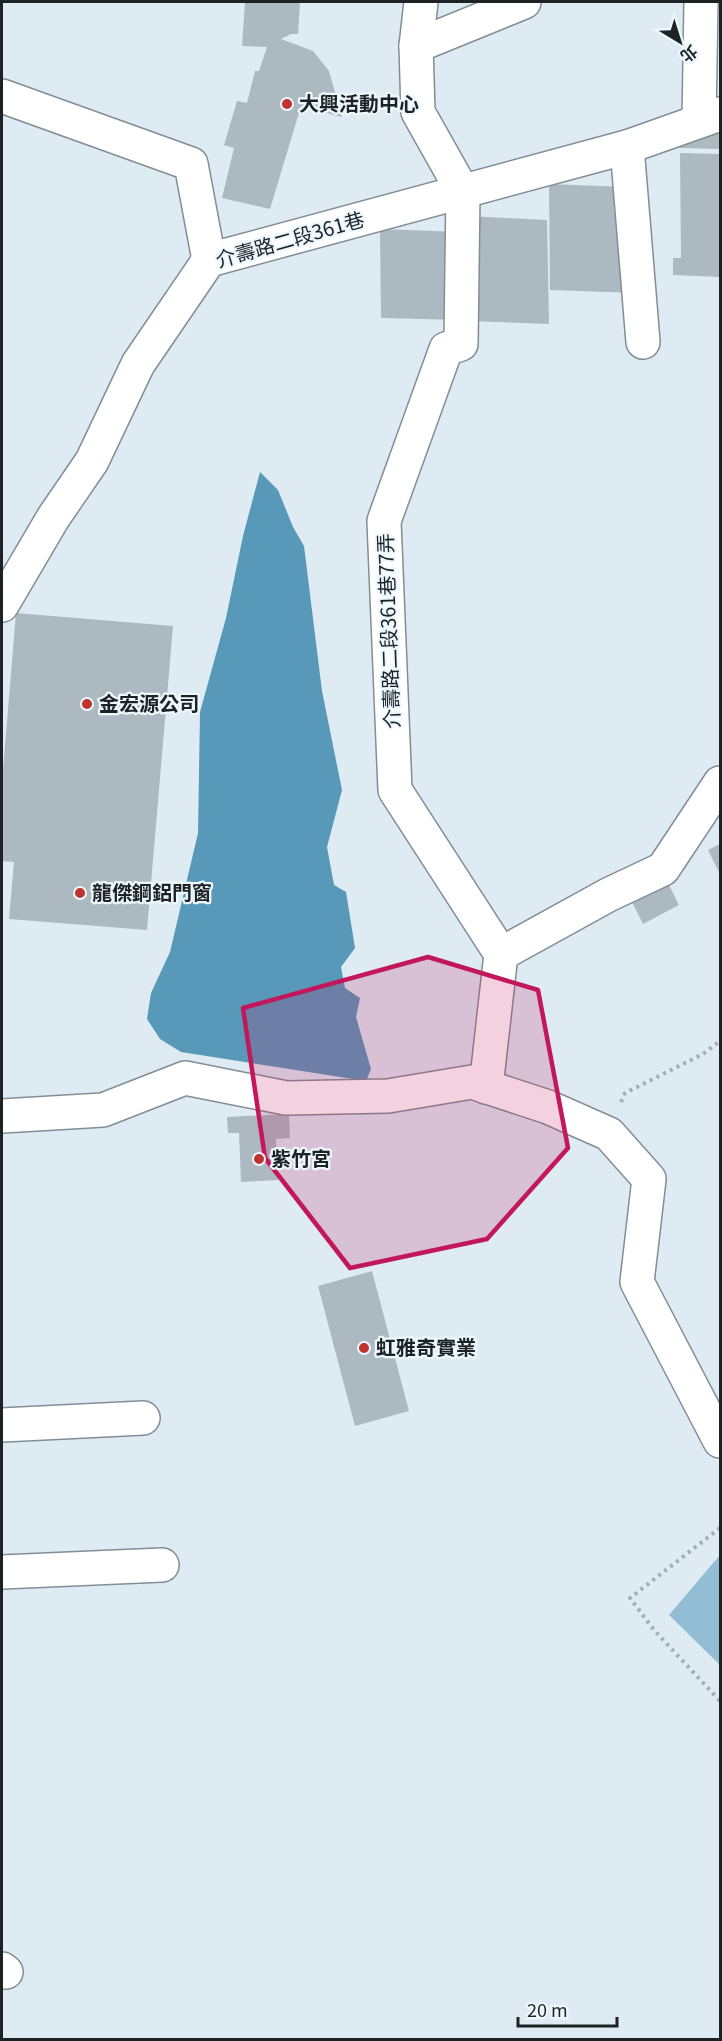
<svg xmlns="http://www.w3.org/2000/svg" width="722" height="2041" font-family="Georgia,'Noto Sans TC',serif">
<rect width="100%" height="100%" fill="#deebf3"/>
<polygon fill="#92bdd4" points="720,1555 720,1665 669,1615"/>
<polygon fill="#5899b9" points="260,472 278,490 293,527 304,546 322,691 342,790 327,847 334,885 346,892 355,948 341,967 345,988 360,998 356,1017 371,1069 366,1081 181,1052 160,1039 147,1019 151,993 170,952 198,833 200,712 226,618 243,536"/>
<g fill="#acb9c0">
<polygon points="245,2 300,2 298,34 291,34 281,39 313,51 329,71 342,117 301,106 270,209 222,198 234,148 224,145 237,101 247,103 255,71 259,71 267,47 242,46"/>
<polygon points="720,126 720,149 680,148 679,134"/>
<polygon points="680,153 720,154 720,277 673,275 673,258 681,258"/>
<polygon points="549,184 628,187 637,293 550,290"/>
<polygon points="468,216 547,220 549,324 470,321"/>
<polygon points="380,229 459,232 459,320 381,318"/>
<polygon points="16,613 173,626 147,930 9,919 14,862 2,861 2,782"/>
<polygon points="720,844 720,874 708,850"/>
<polygon points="667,881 679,905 643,924 631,900"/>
<polygon points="289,1114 290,1138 276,1139 278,1180 241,1182 239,1133 228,1133 227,1117"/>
<polygon points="372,1271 409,1411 355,1426 318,1286"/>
</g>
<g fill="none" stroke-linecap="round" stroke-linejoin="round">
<defs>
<g id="minor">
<polyline points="421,2 416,46 418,112 463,192 461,344 446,349 384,521 395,790 501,954"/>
<polyline points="416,46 524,2"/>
<polyline points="2,96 191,164 209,260"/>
<polyline points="699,121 701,2"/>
<polyline points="627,147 643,342"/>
<polyline points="2,605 53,518 92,461 138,364 209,260 627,147 720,114"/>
<polyline points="501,954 608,895 663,869 720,783"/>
<polyline points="486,1087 501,954"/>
<polyline points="2,1116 103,1110 185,1078 286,1098 388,1096 472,1082 548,1107 609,1134 649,1179 637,1282 720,1441"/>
<polyline points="2,1425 143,1418"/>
<polyline points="2,1572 162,1565"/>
<polyline points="2,1969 6,1972"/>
</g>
</defs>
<use href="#minor" stroke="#828e95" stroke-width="36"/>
<g stroke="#a3adb3" stroke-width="4" stroke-dasharray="3 4.5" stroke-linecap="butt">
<polyline points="621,1102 625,1093 703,1054 720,1041"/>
<polyline points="720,1528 630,1598 654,1630 720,1701"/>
</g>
<use href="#minor" stroke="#fff" stroke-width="33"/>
</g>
<path fill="#c2185b" fill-opacity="0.2" stroke="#c2185b" stroke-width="4.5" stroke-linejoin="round" d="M428,957L538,990L568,1148L487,1239L350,1268L265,1158L243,1008Z"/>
<g fill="#c0322d" stroke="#edf8fe" stroke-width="2">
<circle cx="287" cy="104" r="6"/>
<circle cx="87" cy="704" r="6"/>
<circle cx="80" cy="893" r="6"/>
<circle cx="259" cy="1159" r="6"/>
<circle cx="364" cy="1348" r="6"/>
</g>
<g text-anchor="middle" stroke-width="4.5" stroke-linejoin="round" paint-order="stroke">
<g font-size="20" font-weight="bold" fill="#1d2224" stroke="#edf8fe" text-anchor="start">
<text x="299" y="111">大興活動中心</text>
<text x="99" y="711">金宏源公司</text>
<text x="92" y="900">龍傑鋼鋁門窗</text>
<text x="271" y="1166">紫竹宮</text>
<text x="376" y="1355">虹雅奇實業</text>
</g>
<g font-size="20" fill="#1d2224" stroke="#edf8fe">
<text transform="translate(290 240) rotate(-16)" y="7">介壽路二段361巷</text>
<text transform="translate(389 631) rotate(-92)" y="7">介壽路二段361巷77弄</text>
</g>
</g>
<rect width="722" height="2041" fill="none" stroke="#1d2224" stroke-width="6"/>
<g transform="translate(680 42) rotate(142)" stroke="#edf8fe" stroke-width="4.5" paint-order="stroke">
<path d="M0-4.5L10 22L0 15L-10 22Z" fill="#1d2224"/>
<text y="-9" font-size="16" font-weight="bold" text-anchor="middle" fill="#1d2224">北</text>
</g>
<path d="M518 2017v9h99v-9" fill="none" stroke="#1d2224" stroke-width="3"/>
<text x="527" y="2017" font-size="18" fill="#1d2224" stroke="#edf8fe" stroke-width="4.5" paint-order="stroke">20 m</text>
</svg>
